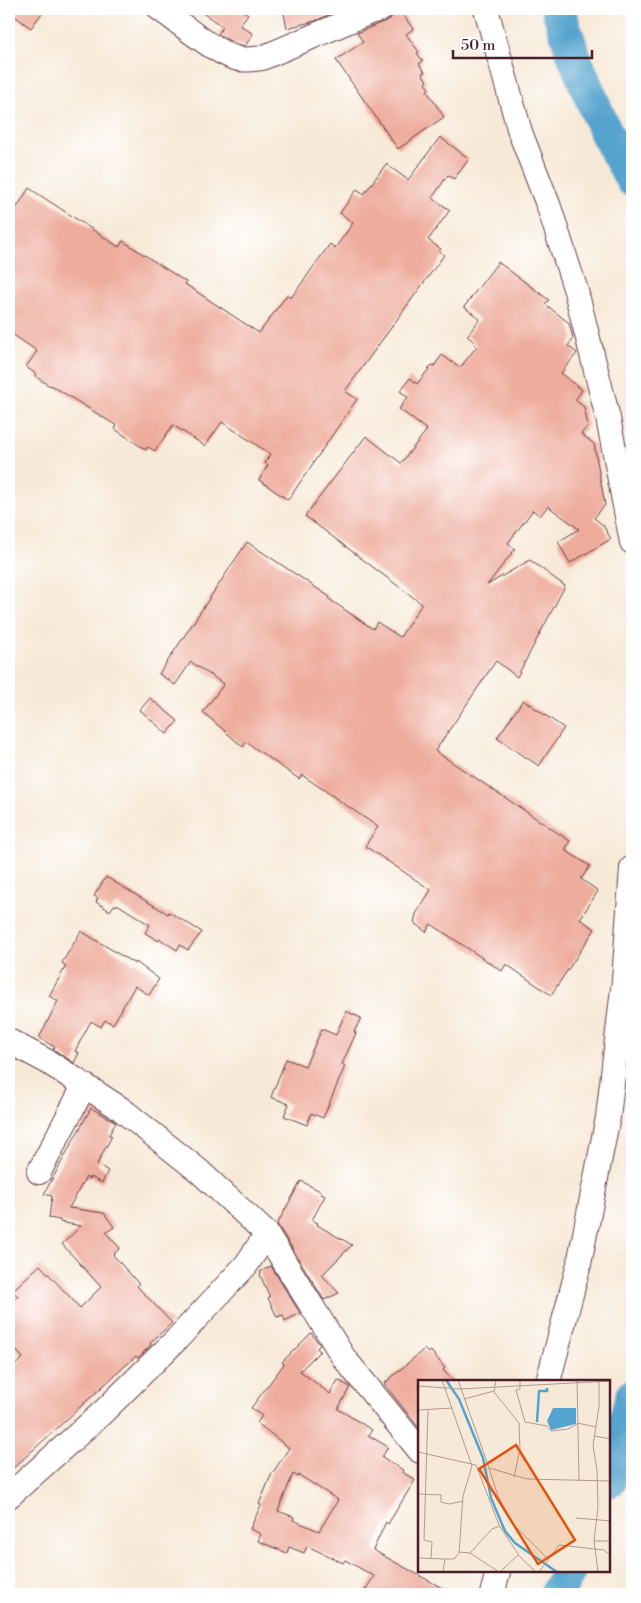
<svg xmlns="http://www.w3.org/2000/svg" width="641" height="1603" font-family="'Libre Bodoni',serif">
<rect width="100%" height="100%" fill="#fff"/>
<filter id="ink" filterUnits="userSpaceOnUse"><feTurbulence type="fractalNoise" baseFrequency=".02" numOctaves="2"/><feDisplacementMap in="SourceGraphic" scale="10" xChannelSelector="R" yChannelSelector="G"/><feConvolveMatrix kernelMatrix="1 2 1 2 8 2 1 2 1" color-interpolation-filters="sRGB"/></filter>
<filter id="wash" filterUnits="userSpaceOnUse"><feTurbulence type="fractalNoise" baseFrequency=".0096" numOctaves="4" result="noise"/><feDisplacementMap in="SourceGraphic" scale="20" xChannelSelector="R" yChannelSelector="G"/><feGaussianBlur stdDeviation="1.12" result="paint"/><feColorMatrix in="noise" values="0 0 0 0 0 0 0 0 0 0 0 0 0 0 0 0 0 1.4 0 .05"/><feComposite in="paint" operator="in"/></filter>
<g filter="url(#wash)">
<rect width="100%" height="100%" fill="#f7e9d7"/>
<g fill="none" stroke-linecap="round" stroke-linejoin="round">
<g stroke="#54a3ce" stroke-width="34">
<polyline points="558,9 575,59 605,131 632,180"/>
<polyline points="610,1480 632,1396"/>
<polyline points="556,1594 569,1572"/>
</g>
</g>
<g id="blocks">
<g fill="#eeac9c" fill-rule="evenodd">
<polygon points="9,9 45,9 31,28 9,12"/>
<polygon points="197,9 240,9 248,14 240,25 253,34 245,46 232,42 218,34 223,27"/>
<polygon points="283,9 339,9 339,10 315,21 287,28"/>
<polygon points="394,9 399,9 413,29 406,34 419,52 417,53 423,61 419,64 425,72 422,73 427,81 425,83 429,89 427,91 444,117 398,149 336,60 363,42 357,33 390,19 394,13"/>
<polygon points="440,137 469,159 454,179 448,175 432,198 450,210 428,240 441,249 439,251 444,255 345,391 357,399 288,500 259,480 268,465 265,463 270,454 222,422 205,446 173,425 155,451 148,447 146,450 115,429 117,426 51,385 50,386 35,376 36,374 26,367 37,351 9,332 9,220 29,188 119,247 123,241 186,282 185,284 259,333 287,295 291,298 330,244 335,248 353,223 340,213 357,189 364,194 386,164 408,180"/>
<polygon points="498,262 549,300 545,304 569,323 573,338 568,346 577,353 561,373 582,390 575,400 584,407 588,426 581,434 594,444 605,505 594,518 603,525 611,539 570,563 558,542 579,529 548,506 540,516 533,510 508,543 515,549 487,585 530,560 565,586 517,677 496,661 435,751 570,841 565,850 590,866 581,879 598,891 580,919 595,929 551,995 506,964 502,971 431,924 426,932 414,923 416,914 431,890 365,846 378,827 302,775 299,779 246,742 243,747 203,712 224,684 191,662 175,685 159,674 247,542 330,597 329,599 373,629 377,622 400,637 422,604 305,516 366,436 401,463 427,430 399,409 408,397 400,391 410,378 417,384 432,365 434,366 442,355 460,368 477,346 474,343 475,342 467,336 480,319 464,307"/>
<polygon points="150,698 178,721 167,734 140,710"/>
<polygon points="523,700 564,728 539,766 497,738"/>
<polygon points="106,877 168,914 169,912 202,932 188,950 180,945 177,950 160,939 159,941 145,933 150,925 117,904 116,906 114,905 110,911 96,902 98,898 94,896"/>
<polygon points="81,931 135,964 136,962 159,979 149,995 135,986 113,1024 105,1020 101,1027 91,1021 75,1051 79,1053 74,1063 53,1049 55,1047 39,1038 58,1001 49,996 66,966 62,963"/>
<polygon points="346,1011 361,1018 354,1032 356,1033 342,1064 345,1066 323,1118 311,1113 307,1125 284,1116 289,1104 271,1097 286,1059 305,1066 322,1029 336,1035"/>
<polygon points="91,1108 116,1122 109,1135 112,1136 97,1164 108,1171 102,1183 90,1177 89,1179 86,1177 69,1208 104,1213 114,1227 106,1233 120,1248 113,1255 139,1284 137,1286 172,1323 150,1343 151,1345 138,1358 136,1356 9,1472 9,1371 23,1358 9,1342 9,1304 18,1296 12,1291 40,1265 80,1308 101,1287 62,1244 81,1226 60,1222 60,1220 49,1218 52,1196 44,1194"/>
<polygon points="301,1181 322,1192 321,1194 325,1196 312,1220 318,1223 317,1225 352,1245 322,1275 339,1293 324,1300 277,1224"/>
<polygon points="271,1266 300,1313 285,1321 283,1315 277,1317 268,1298 270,1297 260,1275 261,1274 260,1272"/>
<path d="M311,1333L320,1345L317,1348L320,1351L300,1371L330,1394L338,1380L350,1387L338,1409L372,1430L368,1435L388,1447L382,1457L403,1470L402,1472L415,1480L388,1524L386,1522L373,1550L453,1594H363L374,1576L345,1560L343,1563L307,1546L304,1553L289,1547L287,1553L258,1541L261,1534L250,1529L261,1505L259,1504L273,1471H274L289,1448L257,1423L262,1416L251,1408L284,1364L282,1362ZM293,1474L298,1477L299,1475L338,1500L319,1531L293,1520L294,1517L278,1511Z"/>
<polygon points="424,1349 428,1353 431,1351 445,1368 443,1370 454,1382 420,1382 420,1429 384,1384"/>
</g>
</g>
</g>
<g filter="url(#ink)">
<use href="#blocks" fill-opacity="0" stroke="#643d45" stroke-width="1"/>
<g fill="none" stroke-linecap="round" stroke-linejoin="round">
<defs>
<g id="minor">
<path d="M160,9C180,23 213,51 235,58C244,61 253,59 262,58L370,12L381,9"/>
<polyline points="486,9 520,132 549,207 576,291 608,418 632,542"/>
<polyline points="9,1041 48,1062 121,1109 199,1171 267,1234 344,1358 420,1451"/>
<polyline points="39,1172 84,1086"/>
<polyline points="548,1382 579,1264 608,1117 624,980 632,868"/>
<polyline points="9,1496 103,1412 177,1339 246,1265 267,1234"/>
<polyline points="492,1594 498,1572"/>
</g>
</defs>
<use href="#minor" stroke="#643d45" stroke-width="26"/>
<use href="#minor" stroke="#fff" stroke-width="24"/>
</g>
</g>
<g transform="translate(418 1380)">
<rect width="192" height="192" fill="#f7e9d7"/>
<path d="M135,28H158V44L133,50L129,41Z" fill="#54a3ce"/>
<path fill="none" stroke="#54a3ce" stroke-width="2.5" d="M28,0L41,19L65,78L73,118L87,151L97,163L139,192M119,42L121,11H129V8"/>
<path fill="none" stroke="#b29892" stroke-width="1" d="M24,0L54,86L45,116L41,173L36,179H27L25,192M40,0L71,88L109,99L193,101M78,0L76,12L101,43L102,69L96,97M102,0V9L98,10L107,42L129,46L133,51L150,49L159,44M159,0L161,100M0,6L42,9L193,1M46,19L76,11M0,30L34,28M10,30L6,160L14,162L13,178M159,43L178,47M176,56L193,59M0,72L58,85L81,145L102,177L118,192M71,88L80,116L95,144L130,179M0,114L23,115V122L31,124L45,121M158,138L193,141M176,161H193M41,172L52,173L74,149L82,146M52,173L81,192M0,178L27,179M82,192L100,175M121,192L141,165L186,170L193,176M180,192L176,161L180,127L179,91L175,65L181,27V1"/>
<path fill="#e0560e" fill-opacity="0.15" stroke="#e0560e" stroke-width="2.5" d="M98,65L157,160L120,184L61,89Z"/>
<rect width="192" height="192" fill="none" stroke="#4a1f2b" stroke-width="2.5"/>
</g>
<rect width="641" height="1603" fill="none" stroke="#fff" stroke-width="30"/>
<path d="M453 50v8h139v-8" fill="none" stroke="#4a1f2b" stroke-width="2.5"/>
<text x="461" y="50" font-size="15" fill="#4a1f2b" stroke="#ffffff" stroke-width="4" paint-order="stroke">50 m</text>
</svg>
